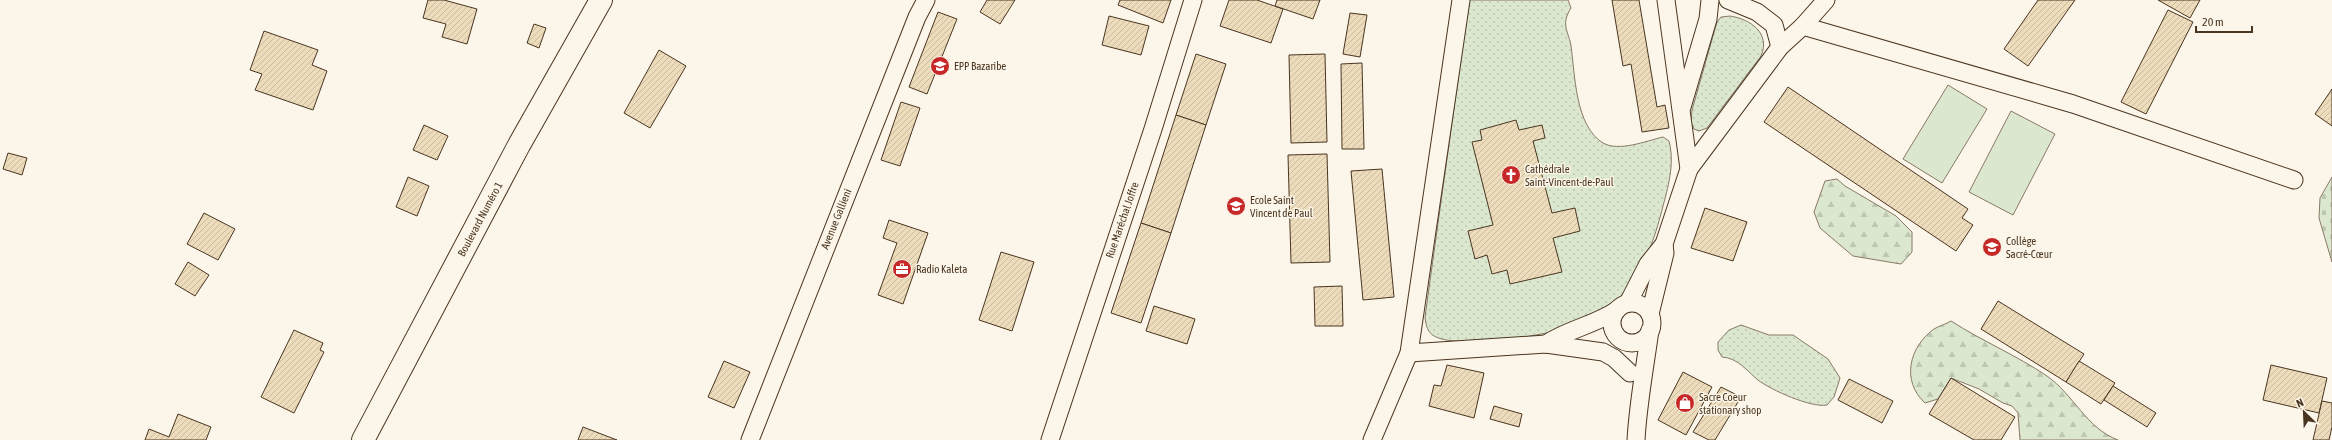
<svg xmlns="http://www.w3.org/2000/svg" width="2332" height="440" font-family="'Asap Condensed',sans-serif">
<defs>
<pattern id="grass-dots" width="8" height="8" patternUnits="userSpaceOnUse"><rect width="8" height="8" fill="#dce7d0"/><path d="M2 2h.1M6 6h.1" fill="none" stroke="#bec7b2" stroke-width="1.8" stroke-linecap="round"/></pattern>
<pattern id="forest-firs" width="22" height="20" patternUnits="userSpaceOnUse"><rect width="22" height="20" fill="#dce7d0"/><path d="M5 1l3.5 6h-7zM16 11l3.5 6h-7z" fill="#bec7b2"/></pattern>
<pattern id="cemetery-stones" width="16" height="16" patternUnits="userSpaceOnUse"><rect width="16" height="16" fill="#dce7d0"/><path d="M2 7V4a2 2 0 0 1 4 0v3zM10 15v-3a2 2 0 0 1 4 0v3z" fill="#bec7b2"/></pattern>
<pattern id="building-hatch" width="6" height="6" patternUnits="userSpaceOnUse"><rect width="6" height="6" fill="#ecdcbc"/><path d="M-1 1l2-2M0 6l6-6M5 7l2-2" fill="none" stroke="#ccbda1"/></pattern>
</defs>
<rect width="100%" height="100%" fill="#fbf6e9"/>
<g fill="url(#grass-dots)" stroke="#887966">
<path d="M1469,0H1568L1571,8C1569,11 1567,15 1566,19C1564,29 1570,37 1571,46C1575,74 1575,126 1603,143C1619,152 1646,141 1663,137L1669,141C1675,164 1668,187 1662,210C1655,237 1645,267 1627,290C1614,305 1581,323 1562,329C1537,337 1459,348 1436,337C1427,333 1426,325 1425,317Z"/>
<path d="M1730,16C1750,19 1771,33 1761,56L1707,128L1699,131L1694,129L1691,122L1692,110L1717,22L1721,17Z"/>
<path d="M1741,325L1769,335H1793L1828,359L1840,378L1834,397L1827,405C1811,408 1771,390 1758,380C1747,371 1738,358 1722,357L1718,350V342L1729,330Z"/>
</g>
<g fill="url(#forest-firs)" stroke="#887966">
<polygon points="1837,179 1845,186 1896,216 1912,232 1912,252 1901,264 1853,256 1820,228 1814,212 1825,181"/>
<path d="M1951,321C1982,341 2016,355 2047,376C2074,395 2086,428 2118,440H2020L2018,413L2012,406L2003,403L1979,389L1951,378L1938,399L1925,403C1901,381 1909,347 1934,329C1939,326 1946,324 1951,321Z"/>
</g>
<polygon fill="url(#cemetery-stones)" stroke="#887966" points="2332,177 2332,262 2319,218 2320,198"/>
<g fill="#dce7d0" stroke="#887966">
<polygon points="1948,85 1987,109 1942,183 1903,159"/>
<polygon points="2011,111 2055,134 2013,215 1969,192"/>
</g>
<g fill="url(#building-hatch)" stroke="#4a3520">
<polygon points="428,0 444,0 477,9 467,44 442,37 446,24 423,18"/>
<polygon points="987,0 1015,0 1000,24 980,12"/>
<polygon points="1120,0 1171,0 1163,23 1118,5"/>
<polygon points="1229,0 1257,0 1283,9 1271,43 1220,26"/>
<polygon points="1277,0 1320,0 1313,19 1275,6"/>
<polygon points="1612,0 1639,0 1657,107 1665,105 1669,128 1642,132 1631,64 1623,66"/>
<polygon points="2038,0 2075,0 2028,66 2004,49"/>
<polygon points="2158,0 2200,0 2190,18"/>
<polygon points="2168,10 2193,22 2146,114 2121,102"/>
<polygon points="938,12 957,19 927,94 909,87"/>
<polygon points="1350,13 1367,15 1360,57 1343,54"/>
<polygon points="1109,16 1149,26 1141,55 1102,45"/>
<polygon points="534,24 546,28 539,48 527,43"/>
<polygon points="264,31 318,50 312,65 327,71 313,110 255,90 262,74 250,70"/>
<polygon points="659,50 686,66 650,128 624,113"/>
<polygon points="1196,54 1226,64 1206,125 1176,115"/>
<polygon points="1325,54 1327,142 1291,143 1289,55"/>
<polygon points="1362,63 1364,149 1342,149 1341,64"/>
<polygon points="1788,87 1968,209 1962,218 1973,225 1956,251 1764,122"/>
<polygon points="2332,89 2332,126 2315,114"/>
<polygon points="901,102 920,108 900,166 881,160"/>
<polygon points="1176,115 1206,125 1171,233 1141,223"/>
<polygon points="1516,120 1519,130 1542,125 1545,138 1533,141 1552,213 1575,208 1580,231 1553,238 1562,272 1510,284 1507,270 1492,274 1487,255 1475,259 1468,231 1493,225 1472,142 1482,140 1480,130"/>
<polygon points="424,125 448,136 437,160 413,150"/>
<polygon points="8,153 27,158 22,175 3,169"/>
<polygon points="1327,154 1330,262 1291,263 1288,155"/>
<polygon points="1382,169 1394,297 1363,300 1351,171"/>
<polygon points="408,177 429,186 417,216 396,207"/>
<polygon points="1705,208 1747,222 1733,261 1691,248"/>
<polygon points="204,213 235,229 218,260 187,244"/>
<polygon points="889,220 928,233 903,304 878,295 897,243 883,238"/>
<polygon points="1141,223 1171,233 1141,323 1111,313"/>
<polygon points="1001,252 1034,262 1012,331 979,320"/>
<polygon points="188,262 209,275 195,296 175,284"/>
<polygon points="1342,286 1343,326 1315,326 1314,287"/>
<polygon points="1998,301 2084,354 2066,382 1981,329"/>
<polygon points="1154,306 1195,319 1187,344 1146,331"/>
<polygon points="294,330 323,343 320,350 324,352 294,413 261,397"/>
<polygon points="724,361 750,372 734,408 708,397"/>
<polygon points="2079,361 2115,383 2101,404 2066,382"/>
<polygon points="1447,365 1484,373 1474,418 1429,406 1434,385 1441,386"/>
<polygon points="2271,365 2327,378 2319,413 2263,400"/>
<polygon points="1683,372 1712,387 1686,435 1658,420"/>
<polygon points="1951,378 2015,417 2001,440 1974,440 1929,414"/>
<polygon points="1849,379 1893,401 1882,423 1838,400"/>
<polygon points="2113,386 2156,413 2147,427 2104,400"/>
<polygon points="1721,387 1741,397 1715,440 1709,440 1693,432"/>
<polygon points="2322,401 2332,403 2332,427 2329,440 2313,440"/>
<polygon points="1494,406 1522,414 1519,427 1490,419"/>
<polygon points="178,414 211,427 206,440 145,440 149,429 169,437"/>
<polygon points="583,427 617,440 578,440"/>
</g>
<g fill="none" stroke-linecap="round" stroke-linejoin="round">
<defs>
<g id="street">
<polyline points="1728,0 1757,12 1774,25 1780,47"/>
<polyline points="1803,26 2073,104 2294,180"/>
<polyline points="1682,107 1708,19 1710,0"/>
<polyline points="1689,169 1780,47 1803,26 1826,0"/>
<polyline points="1628,303 1648,264 1664,244 1689,169 1666,0"/>
<circle cx="1632" cy="323" r="20"/>
<polyline points="1650,314 1665,253 1664,244"/>
<path d="M1546,344C1568,329 1595,325 1617,310"/>
<polyline points="1409,353 1546,344 1603,352 1614,358 1630,373"/>
<polyline points="750,440 917,17 926,0"/>
<polyline points="1050,440 1153,129 1193,0"/>
<polyline points="1372,440 1409,353 1461,0"/>
<path d="M1636,440C1638,403 1645,367 1650,330"/>
</g>
<polyline id="secondary" points="363,440 519,145 601,0"/>
</defs>
<use href="#street" stroke="#4a3520" stroke-width="19"/>
<use href="#secondary" stroke="#4a3520" stroke-width="24"/>
<use href="#street" stroke="#fbf6e9" stroke-width="17"/>
<use href="#secondary" stroke="#fbf6e9" stroke-width="22"/>
</g>
<defs>
<symbol id="school-disc" viewBox="-11 -11 22 22"><circle r="9.5" fill="#c62828" stroke="#fbf6e9"/><path d="M0-5L7-2L0 1L-7-2ZM-4 1L0 2.5L4 1V4Q0 6-4 4Z" fill="#fff"/></symbol>
<symbol id="church-disc" viewBox="-11 -11 22 22"><circle r="9.5" fill="#c62828" stroke="#fbf6e9"/><path d="M-1.2-6h2.4v3.5h3.3v2.4h-3.3V6h-2.4V-.1h-3.3v-2.4h3.3Z" fill="#fff"/></symbol>
<symbol id="office-disc" viewBox="-11 -11 22 22"><circle r="9.5" fill="#c62828" stroke="#fbf6e9"/><path d="M-6-3h4V-5.5h4V-3h4V5H-6ZM-1-4.5V-3h2v-1.5ZM-6 0V1H6V0Z" fill="#fff"/></symbol>
<symbol id="shop-disc" viewBox="-11 -11 22 22"><circle r="9.5" fill="#c62828" stroke="#fbf6e9"/><path d="M-5-2.5h2.3a2.7 3.5 0 0 1 5.4 0H5L5.5 6h-11ZM-1.5-2.5h3a1.5 2.3 0 0 0-3 0Z" fill="#fff"/></symbol>
</defs>
<g fill-rule="evenodd">
<use href="#school-disc" x="929" y="55" width="22" height="22"/>
<use href="#church-disc" x="1500" y="164" width="22" height="22"/>
<use href="#school-disc" x="1225" y="195" width="22" height="22"/>
<use href="#school-disc" x="1981" y="236" width="22" height="22"/>
<use href="#office-disc" x="891" y="258" width="22" height="22"/>
<use href="#shop-disc" x="1674" y="392" width="22" height="22"/>
</g>
<g text-anchor="middle" stroke-width="3" stroke-linejoin="round" paint-order="stroke">
<g font-size="11" fill="#4a3520" stroke="#fbf6e9" text-anchor="start">
<text x="954" y="70">EPP Bazaribe</text>
<text x="1525" y="173">Cathédrale<tspan x="1525" dy="13">Saint-Vincent-de-Paul</tspan></text>
<text x="1250" y="204">Ecole Saint<tspan x="1250" dy="13">Vincent de Paul</tspan></text>
<text x="2006" y="245">Collège<tspan x="2006" dy="13">Sacré-Cœur</tspan></text>
<text x="916" y="273">Radio Kaleta</text>
<text x="1699" y="401">Sacre Coeur<tspan x="1699" dy="13">stationary shop</tspan></text>
</g>
<g font-size="11" fill="#4a3520" stroke="#fbf6e9">
<text transform="translate(480 219) rotate(-62)" y="4">Boulevard Numéro 1</text>
<text transform="translate(836 219) rotate(-68)" y="4">Avenue Gallieni</text>
<text transform="translate(1122 220) rotate(-71)" y="4">Rue Maréchal Joffre</text>
</g>
</g>
<g transform="translate(2304 412) rotate(336)" stroke="#fbf6e9" stroke-width="3" paint-order="stroke">
<path d="M0-3L7 15L0 10L-7 15Z" fill="#4a3520"/>
<text y="-6" font-size="11" font-weight="bold" text-anchor="middle" fill="#4a3520">N</text>
</g>
<path d="M2196 26v6h56v-6" fill="none" stroke="#4a3520" stroke-width="2"/>
<text x="2202" y="26" font-size="12" fill="#4a3520" stroke="#fbf6e9" stroke-width="3" paint-order="stroke">20 m</text>
</svg>
